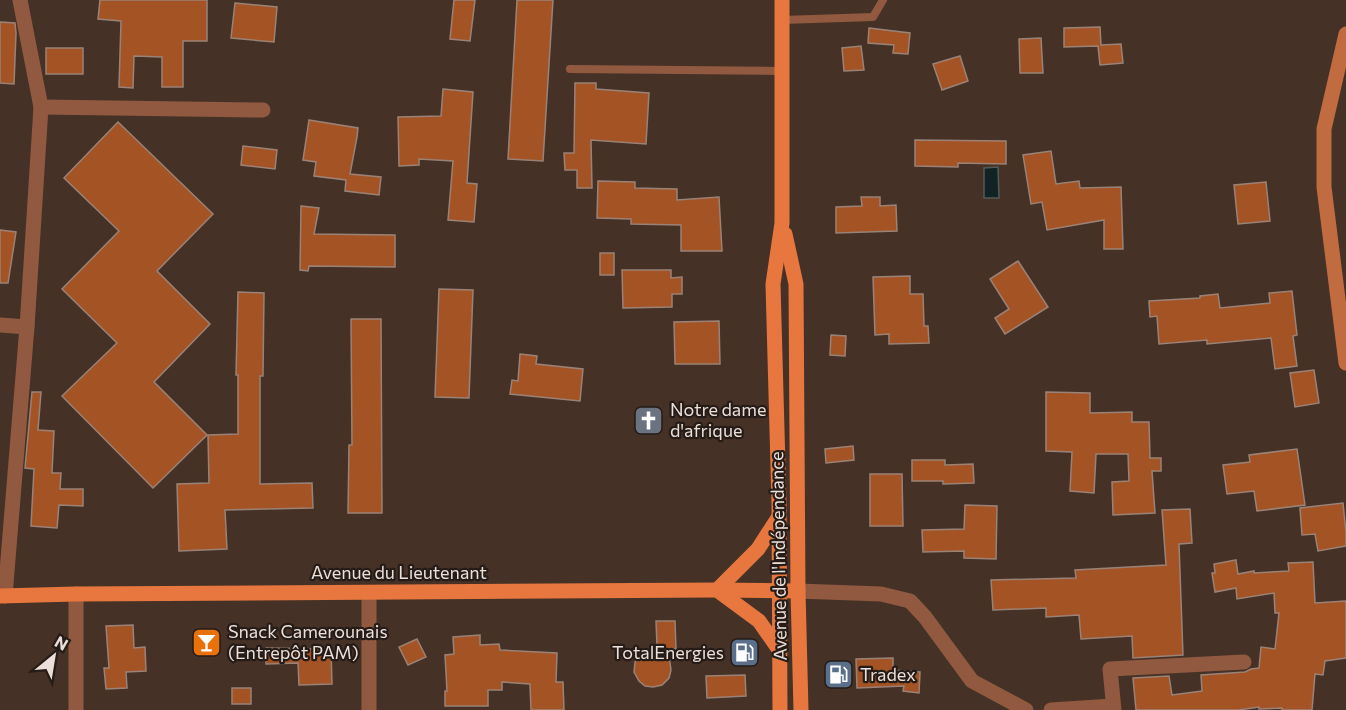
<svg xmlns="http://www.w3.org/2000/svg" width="1346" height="710" font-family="Commissioner,sans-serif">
<rect width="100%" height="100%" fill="#463127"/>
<polygon fill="#112324" stroke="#535b5a" stroke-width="1.5" points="998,167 999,198 984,198 984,168"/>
<g fill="#a45325" stroke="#9b8276" stroke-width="1.5">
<polygon points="100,0 207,0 207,41 183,41 183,87 162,87 162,57 134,56 133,88 119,87 121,21 98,19"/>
<polygon points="454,0 475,0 470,41 450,39"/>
<polygon points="517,0 553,0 543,161 508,159"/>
<polygon points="235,3 277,7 274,42 231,38"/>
<polygon points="0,22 15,23 16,33 14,84 0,83"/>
<polygon points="1100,27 1101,45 1121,44 1123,63 1100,65 1098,46 1064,47 1064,28"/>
<polygon points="869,28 910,33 908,54 893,53 894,45 868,43"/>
<polygon points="1041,38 1043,73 1020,73 1019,39"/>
<polygon points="861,46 864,70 844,71 842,48"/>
<rect x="46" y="48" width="37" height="26"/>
<polygon points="960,56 968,81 942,90 933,64"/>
<polygon points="575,83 596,83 596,89 649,93 646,144 591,140 592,188 577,188 577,170 565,170 564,153 574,153"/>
<polygon points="443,89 473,92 467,183 477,184 474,222 448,220 453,161 419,159 419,165 399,166 398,117 441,116"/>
<polygon points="309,120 358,128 357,137 350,174 381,177 379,195 345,191 346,180 314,176 316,162 303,160"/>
<polygon points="118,122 213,214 157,271 210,324 154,382 207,435 153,488 62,396 117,343 62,289 119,231 64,178"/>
<polygon points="915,140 1006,141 1006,164 958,163 958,167 915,166"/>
<polygon points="243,146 277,150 275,169 241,165"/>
<polygon points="1051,151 1056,184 1079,181 1080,188 1121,187 1123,249 1104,249 1104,220 1047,230 1042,202 1031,204 1023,155"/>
<polygon points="598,181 635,182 635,188 677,189 677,200 719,197 722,251 681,251 681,225 631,224 631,219 597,218"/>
<polygon points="1266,182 1270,221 1238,224 1234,185"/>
<polygon points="861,197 880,197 880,206 896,205 897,231 836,233 836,207 862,206"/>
<polygon points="301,206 319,208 314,234 395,235 395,267 309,266 308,271 300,270"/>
<polygon points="0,230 16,232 8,283 0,283"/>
<rect x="600" y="253" width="14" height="22"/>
<polygon points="1018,261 1048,307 1005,334 995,318 1009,309 990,279"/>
<polygon points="622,270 671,270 671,278 682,277 682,294 672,294 672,307 623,308"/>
<polygon points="910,276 910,294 923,294 924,326 928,326 929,343 889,344 889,334 875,335 873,277"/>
<polygon points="439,289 473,290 469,398 435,397"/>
<polygon points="1292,291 1297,335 1293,336 1297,366 1275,369 1271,338 1207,344 1207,340 1159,344 1157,316 1150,317 1149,301 1200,298 1200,296 1218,294 1220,308 1270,303 1269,293"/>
<polygon points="238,292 264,293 263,376 260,376 260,484 312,483 313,508 225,510 227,549 179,551 177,484 209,483 208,435 238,434 238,375 236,375"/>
<polygon points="351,319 381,319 382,513 348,513 349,445 352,445"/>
<polygon points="719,321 720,364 675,364 674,322"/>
<polygon points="831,335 846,336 845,356 830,355"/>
<polygon points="520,354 537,356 536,364 583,369 580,401 510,394 512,380 518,381"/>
<polygon points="1314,370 1319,403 1295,407 1290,373"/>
<polygon points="32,392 41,392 38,430 54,431 52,473 61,473 60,489 83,489 83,506 59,505 57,528 31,526 34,469 25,468"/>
<polygon points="1046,392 1090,393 1090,413 1132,412 1132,422 1149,422 1150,458 1161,458 1161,471 1152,471 1155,513 1113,515 1112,482 1129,481 1128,454 1096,454 1094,493 1070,491 1072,452 1046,451"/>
<polygon points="853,446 854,460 826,463 825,449"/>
<polygon points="1297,449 1305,505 1257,511 1254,491 1227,494 1223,465 1250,462 1249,455"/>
<polygon points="912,460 945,460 945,465 973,464 974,483 943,484 943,481 912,481"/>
<polygon points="870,474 902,474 903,526 870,526"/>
<polygon points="1343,503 1346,532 1346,546 1318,551 1315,534 1302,535 1300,508"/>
<polygon points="965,505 997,506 996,559 964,558 964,551 923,552 922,530 964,529"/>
<polygon points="1190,509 1192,543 1179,544 1183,655 1133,658 1132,636 1081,639 1079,615 1046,617 1046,608 993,610 991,580 1076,578 1075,570 1166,565 1162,510"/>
<polygon points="1236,560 1238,574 1254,571 1254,573 1289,571 1288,563 1313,562 1315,603 1346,601 1346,658 1325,661 1323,675 1315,674 1312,710 1282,710 1282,708 1259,709 1259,707 1239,710 1136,710 1133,678 1169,676 1172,695 1202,691 1201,675 1245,672 1251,669 1259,668 1261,647 1275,649 1279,613 1275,613 1274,593 1237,599 1236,588 1215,592 1212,573 1215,573 1214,564"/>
<polygon points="656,621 675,621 676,649 668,649 671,670 669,678 662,685 653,687 645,686 639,681 634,672 635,662 641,654 657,646"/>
<polygon points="133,625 134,648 145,647 146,671 126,672 127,688 106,689 104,668 109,668 106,626"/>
<polygon points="480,635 480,645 499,644 500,650 557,653 556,682 563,682 564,710 531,710 530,684 502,682 502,690 488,690 488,706 445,706 445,691 447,691 445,655 454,654 453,637"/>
<polygon points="417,639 426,657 408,665 399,647"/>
<polygon points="266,648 331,649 332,684 299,685 298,663 266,664"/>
<polygon points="893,658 893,670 920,672 919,693 903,691 904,686 857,688 856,659"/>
<polygon points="745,675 746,696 707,698 706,676"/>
<rect x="232" y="688" width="19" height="16"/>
</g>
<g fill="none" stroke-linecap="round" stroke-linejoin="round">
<g stroke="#915a40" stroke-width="8">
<polyline points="782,20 873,17 883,0"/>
<polyline points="570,69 781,71"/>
</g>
<g stroke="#915a40" stroke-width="15">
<polyline points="41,107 263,110"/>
<polyline points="0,325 27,327"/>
<polyline points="798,591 881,594 910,601 925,617 972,681 1026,710"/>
<polyline points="369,593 369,710"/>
<polyline points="76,594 76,710"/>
<polyline points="5,596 27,327 41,107 20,0"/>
<polyline points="1051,710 1113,706"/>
<polyline points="1114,710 1110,669 1244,662"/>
</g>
<polyline stroke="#c16b41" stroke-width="15" points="1346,34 1324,129 1324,187 1346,363"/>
<g stroke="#e7773f" stroke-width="15">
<polyline points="785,234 796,284 798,591 801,710"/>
<polyline points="778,518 758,549 717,590 759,621 780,651"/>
<polyline points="0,596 76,594 717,590 798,591"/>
<polyline points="780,710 779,503 773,284 782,223 782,0"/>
</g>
</g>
<defs>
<symbol id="church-square" viewBox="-11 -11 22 22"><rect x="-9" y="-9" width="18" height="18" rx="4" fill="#6b7280" stroke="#251c17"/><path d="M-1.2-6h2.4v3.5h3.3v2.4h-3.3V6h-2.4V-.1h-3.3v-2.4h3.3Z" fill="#fff"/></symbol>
<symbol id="bar-square" viewBox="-11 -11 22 22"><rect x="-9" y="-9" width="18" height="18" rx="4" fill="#e8710a" stroke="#251c17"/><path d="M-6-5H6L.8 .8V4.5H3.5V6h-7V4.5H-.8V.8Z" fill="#fff"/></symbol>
<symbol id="fuel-square" viewBox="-11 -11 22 22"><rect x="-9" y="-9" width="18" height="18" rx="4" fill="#5c6f8a" stroke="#251c17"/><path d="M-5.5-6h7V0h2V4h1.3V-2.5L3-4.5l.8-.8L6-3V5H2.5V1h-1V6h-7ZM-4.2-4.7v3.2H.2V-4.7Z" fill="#fff"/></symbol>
</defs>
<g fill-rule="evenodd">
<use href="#church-square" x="632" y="404" width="33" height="33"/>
<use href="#bar-square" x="190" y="626" width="33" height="33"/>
<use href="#fuel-square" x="728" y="636" width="33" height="33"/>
<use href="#fuel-square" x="822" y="658" width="33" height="33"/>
</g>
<g text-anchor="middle" stroke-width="4.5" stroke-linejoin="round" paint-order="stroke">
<g font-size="18" fill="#ecded8" stroke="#251c17" text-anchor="start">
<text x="670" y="416">Notre dame<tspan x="670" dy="21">d'afrique</tspan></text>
<text x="228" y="638">Snack Camerounais<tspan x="228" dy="21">(Entrepôt PAM)</tspan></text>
<text x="724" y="659" text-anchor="end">TotalEnergies</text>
<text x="860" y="681">Tradex</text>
</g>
<g font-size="18" fill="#ecded8" stroke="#251c17">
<text transform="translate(779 556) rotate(-91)" y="6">Avenue de l'Indépendance</text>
<text x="399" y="579">Avenue du Lieutenant</text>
</g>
</g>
<g transform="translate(54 656) rotate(30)" stroke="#251c17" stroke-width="4.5" paint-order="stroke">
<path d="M0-4.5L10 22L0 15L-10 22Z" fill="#ecded8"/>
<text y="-9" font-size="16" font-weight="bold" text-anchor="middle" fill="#ecded8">N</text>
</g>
</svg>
